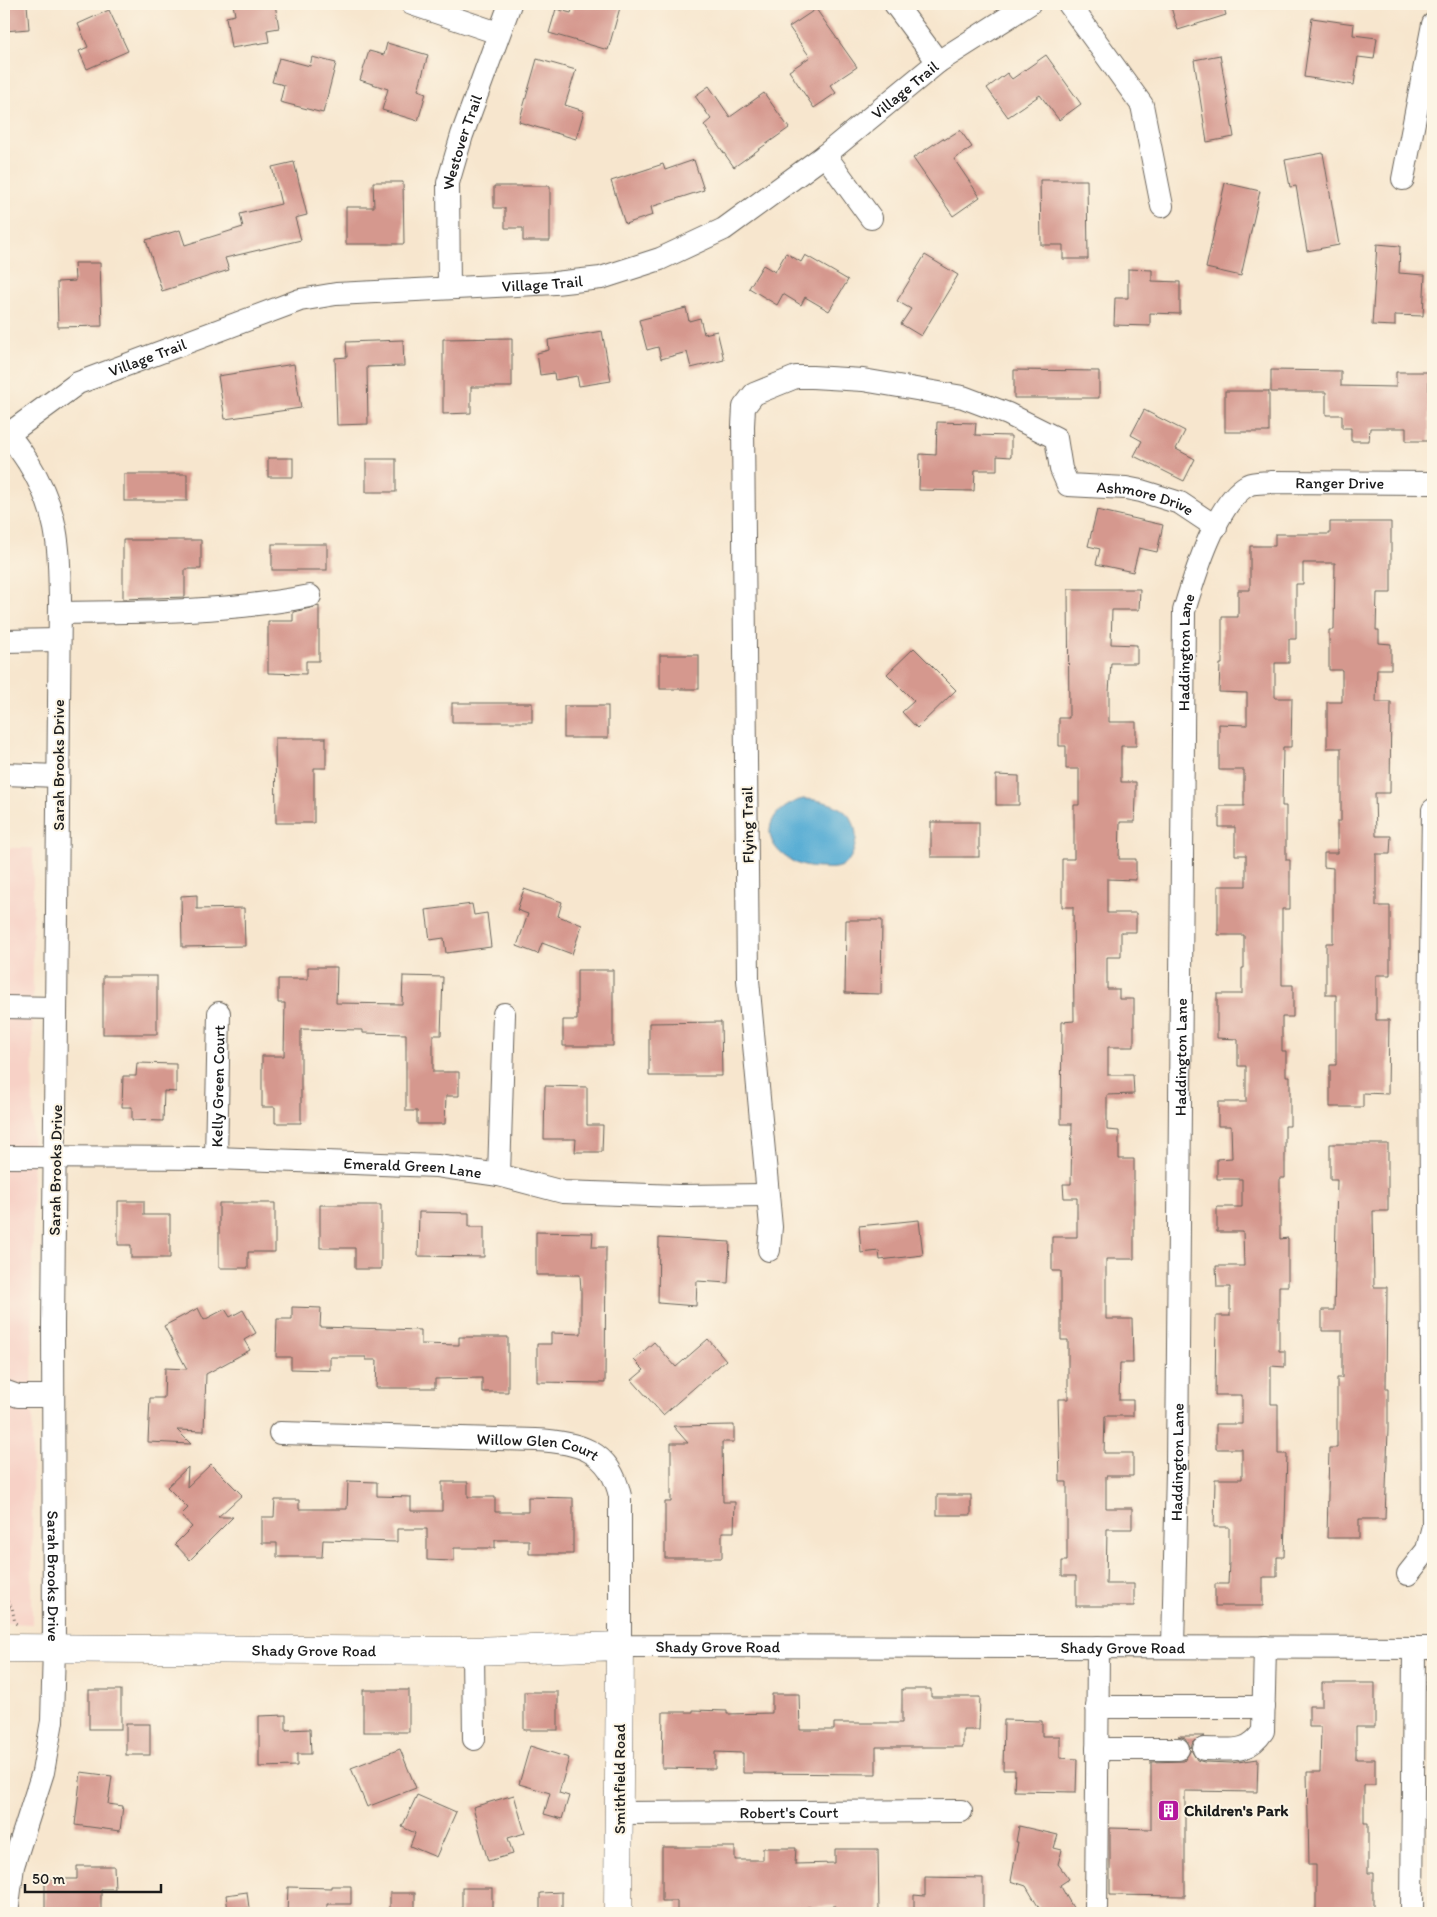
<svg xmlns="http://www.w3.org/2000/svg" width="1437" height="1917" font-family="Itim,sans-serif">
<rect width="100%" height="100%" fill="#fcf5e5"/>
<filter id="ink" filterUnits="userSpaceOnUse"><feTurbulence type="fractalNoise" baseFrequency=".02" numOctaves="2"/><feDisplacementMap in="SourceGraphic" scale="10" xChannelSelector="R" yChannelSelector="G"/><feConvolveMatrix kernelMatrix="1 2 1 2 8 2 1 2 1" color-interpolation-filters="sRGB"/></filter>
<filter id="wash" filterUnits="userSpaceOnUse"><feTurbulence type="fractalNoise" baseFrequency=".0096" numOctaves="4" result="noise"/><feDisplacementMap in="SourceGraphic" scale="20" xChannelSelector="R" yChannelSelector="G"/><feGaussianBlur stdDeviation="1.12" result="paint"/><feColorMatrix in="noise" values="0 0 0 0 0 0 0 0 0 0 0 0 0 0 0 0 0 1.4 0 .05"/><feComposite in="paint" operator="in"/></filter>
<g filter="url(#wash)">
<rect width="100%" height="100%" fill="#f7e6ce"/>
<polygon fill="#f7d1c6" points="4,848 33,848 32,1624 4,1623"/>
<path fill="#58add4" stroke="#3a6478" d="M803,799C829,800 858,809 856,840C855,847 853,855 848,861C841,868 834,869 824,868C815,868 802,867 794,862C757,843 765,809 803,799Z"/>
<g id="blocks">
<g fill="#d5988e">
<polygon points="4,4 27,4 29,29 4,31"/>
<polygon points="233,4 275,4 279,28 267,30 269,42 231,48 226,17 235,15"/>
<polygon points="574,4 621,4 608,50 549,33 556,9 571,13"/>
<polygon points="1170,4 1223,4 1226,15 1178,30"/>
<polygon points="816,9 857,67 830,85 836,93 814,108 789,71 810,57 789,27"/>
<polygon points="109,10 128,51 87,69 79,51 88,47 78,24"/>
<polygon points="1312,18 1354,24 1353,35 1377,38 1374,59 1358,57 1354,85 1304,77"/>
<polygon points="387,43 428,55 418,90 426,93 418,121 382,110 388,89 360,80 369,51 384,55"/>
<polygon points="1046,55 1081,104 1059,120 1040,95 1008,117 987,88 1007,73 1012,79"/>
<polygon points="1220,55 1234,137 1207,142 1194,60"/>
<polygon points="312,57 336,63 323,113 280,102 284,85 272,82 279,58 310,66"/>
<polygon points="537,59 576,70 565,105 584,111 576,139 519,122"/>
<polygon points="709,86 730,117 764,93 789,128 734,167 704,125 711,119 695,96"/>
<polygon points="960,130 972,147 954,159 980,197 953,216 913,158 943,138 944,140"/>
<polygon points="1323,153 1339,245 1307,251 1296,186 1290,187 1285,160"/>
<polygon points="694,160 704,190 651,207 653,215 625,224 611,181 663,164 665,170"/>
<polygon points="294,162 307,215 295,218 301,240 225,258 229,270 162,291 146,240 180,230 185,245 243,227 240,214 281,204 272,167"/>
<polygon points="1040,180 1087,180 1088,259 1063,259 1063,245 1041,245"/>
<polygon points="373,182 403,182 404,244 346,244 346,207 374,207"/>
<polygon points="1225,183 1260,191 1241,276 1206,268"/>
<polygon points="494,186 550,186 550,241 523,241 523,228 505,228 505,208 494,208"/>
<polygon points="1377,244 1400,246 1399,273 1425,275 1423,316 1395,315 1395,326 1372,325"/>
<polygon points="786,253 801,262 805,255 848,280 829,311 805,297 801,305 783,294 777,305 749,288 763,265 775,272"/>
<polygon points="925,255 958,275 921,336 901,324 911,309 897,301"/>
<polygon points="74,263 100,263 102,326 58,327 57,282 75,281"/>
<polygon points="1128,269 1152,270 1152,281 1180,282 1180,314 1150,313 1150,326 1114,325 1115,298 1128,298"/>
<polygon points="686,308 689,321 700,318 704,334 717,331 724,360 691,368 687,352 661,359 658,347 647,350 639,320"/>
<polygon points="602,331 611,381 579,386 577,376 555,380 554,373 540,375 537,353 549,350 548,340"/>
<polygon points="512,338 512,387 471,387 471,413 443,414 443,339"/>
<polygon points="403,340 404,366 367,367 368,424 337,425 335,358 347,357 346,342"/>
<polygon points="294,364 301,408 225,419 218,376"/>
<polygon points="1014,370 1099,371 1099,398 1014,398"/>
<polygon points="1271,370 1341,371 1341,386 1396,387 1396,372 1429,372 1429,441 1406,441 1406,428 1370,428 1369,441 1351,441 1351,428 1342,428 1342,415 1326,415 1326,392 1271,392"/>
<rect x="1225" y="391" width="44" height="41"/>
<polygon points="1144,410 1185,431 1176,449 1195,459 1184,481 1134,456 1142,441 1131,435"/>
<polygon points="937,422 976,423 975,435 1011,436 1011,457 997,456 997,470 975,470 974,491 919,490 920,454 936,455"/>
<rect x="268" y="458" width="25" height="19"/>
<rect x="366" y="459" width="30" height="33"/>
<rect x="124" y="474" width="63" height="27"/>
<polygon points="1097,510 1163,525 1157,552 1139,548 1133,572 1096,564 1100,549 1088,546"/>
<polygon points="1330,522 1391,522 1391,593 1377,593 1376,630 1379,630 1379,643 1391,644 1391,669 1377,669 1376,702 1391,702 1390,793 1375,793 1376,836 1391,836 1390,854 1376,854 1376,906 1390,906 1390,975 1376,975 1376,1020 1389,1020 1388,1094 1363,1093 1363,1107 1330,1107 1330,1065 1336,1065 1336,995 1326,995 1326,943 1333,943 1333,868 1324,867 1324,853 1337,853 1337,821 1341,821 1341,748 1327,748 1327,702 1342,702 1342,670 1329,670 1329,630 1334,630 1335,563 1303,563 1303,584 1296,584 1296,639 1289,639 1289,663 1275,663 1275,698 1292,698 1291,747 1283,747 1282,806 1286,806 1286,860 1290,860 1290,909 1282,909 1282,985 1293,985 1293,1017 1282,1017 1282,1051 1286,1051 1286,1076 1290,1076 1290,1126 1285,1126 1285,1178 1280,1178 1280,1239 1288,1238 1288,1286 1279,1286 1279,1351 1285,1351 1285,1367 1271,1366 1271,1404 1278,1404 1278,1454 1287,1454 1284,1557 1277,1557 1277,1577 1263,1577 1263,1606 1215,1606 1215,1584 1228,1584 1229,1562 1229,1527 1214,1527 1215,1479 1242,1479 1242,1449 1216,1449 1216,1424 1242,1424 1242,1395 1215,1395 1216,1316 1230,1316 1230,1287 1217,1287 1216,1266 1244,1266 1243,1232 1217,1232 1217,1207 1242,1207 1242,1179 1217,1179 1217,1159 1232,1158 1231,1126 1218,1126 1218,1102 1246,1102 1246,1066 1238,1066 1238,1039 1217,1038 1217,994 1242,994 1242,968 1244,968 1244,935 1218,935 1218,886 1246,886 1246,855 1235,855 1235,827 1219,827 1219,806 1244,806 1244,770 1219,770 1219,724 1247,725 1247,693 1219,692 1220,664 1222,664 1222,617 1238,617 1238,590 1250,590 1250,546 1275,546 1275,534 1330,534"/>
<polygon points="123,540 201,540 201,569 185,569 185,597 123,599"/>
<rect x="272" y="544" width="55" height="26"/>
<polygon points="1068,589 1140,589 1139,610 1112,610 1111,644 1137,645 1137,663 1111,663 1109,692 1109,722 1136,722 1136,746 1121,746 1121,782 1136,782 1136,798 1135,822 1120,822 1119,859 1136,859 1136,880 1107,879 1107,913 1136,913 1136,932 1121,932 1121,957 1107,957 1107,989 1119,989 1119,999 1134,999 1134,1047 1108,1047 1108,1075 1133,1075 1134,1094 1107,1095 1107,1130 1119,1131 1119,1159 1134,1159 1134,1259 1106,1259 1106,1319 1132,1319 1133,1363 1120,1363 1119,1400 1133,1400 1133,1416 1105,1416 1104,1453 1133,1453 1133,1476 1106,1476 1106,1508 1132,1508 1132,1529 1107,1529 1106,1584 1134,1584 1134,1606 1076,1606 1076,1576 1062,1576 1062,1561 1067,1561 1067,1482 1060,1482 1058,1399 1068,1399 1068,1340 1061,1340 1061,1271 1052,1271 1052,1237 1077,1237 1077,1198 1064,1198 1063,1184 1071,1184 1072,1124 1061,1124 1062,1022 1074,1021 1073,907 1062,907 1062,859 1074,859 1074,805 1079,805 1079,769 1066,769 1066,746 1059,746 1059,718 1069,718"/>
<polygon points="319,606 319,661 306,661 306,674 268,673 268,621 293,621 293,612"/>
<polygon points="914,648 956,690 917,728 902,712 914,701 887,674"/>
<rect x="660" y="655" width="39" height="34"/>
<rect x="452" y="703" width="80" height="19"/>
<rect x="564" y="706" width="44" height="32"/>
<polygon points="275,738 326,738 326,768 314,768 314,823 276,823"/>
<polygon points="996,775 1019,776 1019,805 996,805"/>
<rect x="931" y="822" width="48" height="35"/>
<polygon points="524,889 562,902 558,916 582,925 572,954 542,943 538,954 517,946 528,914 517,910"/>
<polygon points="197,895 197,909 244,908 245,946 182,947 181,896"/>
<polygon points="472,904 474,915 487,913 491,947 446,953 444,938 430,940 426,910"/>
<polygon points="846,920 882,920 881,994 845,993"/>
<polygon points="308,967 337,967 336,1003 402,1004 403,976 443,977 441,1035 433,1035 433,1072 459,1072 459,1096 446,1096 445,1124 417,1124 417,1111 406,1111 406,1034 363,1033 363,1030 301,1029 301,1123 275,1123 275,1107 262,1107 262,1056 284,1056 285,1003 278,1003 278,979 308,979"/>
<polygon points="577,970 613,970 613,1046 563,1046 563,1020 577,1020"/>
<rect x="103" y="976" width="54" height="58"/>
<polygon points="721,1022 722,1076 649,1076 649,1023"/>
<polygon points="137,1063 176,1064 176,1092 164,1091 163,1121 132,1120 132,1107 122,1107 123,1076 136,1076"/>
<polygon points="545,1086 587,1087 587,1125 603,1125 602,1152 575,1152 576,1139 544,1139"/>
<polygon points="1330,1144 1388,1144 1388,1211 1373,1211 1374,1287 1387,1287 1386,1389 1388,1389 1388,1429 1385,1519 1359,1519 1359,1538 1327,1538 1329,1448 1337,1448 1337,1378 1342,1378 1342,1331 1322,1331 1322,1310 1334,1310 1337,1180 1330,1180"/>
<polygon points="118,1201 144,1201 144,1215 170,1215 170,1258 131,1258 131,1245 118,1245"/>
<polygon points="219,1203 275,1203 275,1252 248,1252 248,1268 219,1268"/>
<polygon points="320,1205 381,1205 381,1269 355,1269 355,1248 320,1248"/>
<polygon points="419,1212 469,1213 469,1227 484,1227 484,1257 418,1256"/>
<polygon points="919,1220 923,1255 880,1260 879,1251 861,1253 859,1226"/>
<polygon points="536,1232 593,1233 592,1247 606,1247 605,1383 537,1382 537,1344 551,1344 551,1333 581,1334 581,1291 580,1275 536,1275"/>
<polygon points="659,1238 730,1242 728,1283 697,1281 696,1306 658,1303"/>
<polygon points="292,1307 321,1308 320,1327 421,1330 421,1344 459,1345 459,1337 508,1337 508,1392 482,1392 482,1378 435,1379 435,1388 376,1388 377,1360 366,1360 366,1357 330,1357 330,1370 291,1369 291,1357 276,1357 277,1319 292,1319"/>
<polygon points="198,1308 204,1320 225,1309 230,1317 243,1310 256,1333 244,1340 250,1350 206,1374 204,1431 177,1430 191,1444 148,1442 150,1398 164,1398 165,1368 187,1369 164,1326"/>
<polygon points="708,1339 726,1360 663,1415 632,1380 644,1370 634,1360 654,1342 676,1367"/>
<polygon points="734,1425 734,1442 722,1442 723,1502 735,1502 734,1532 722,1532 722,1558 665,1558 665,1502 671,1502 671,1443 688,1443 673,1426"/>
<polygon points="211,1464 242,1495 218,1517 233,1517 190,1560 175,1544 192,1527 181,1515 188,1508 167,1487 188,1467 187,1487"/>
<polygon points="348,1481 377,1482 377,1496 411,1497 411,1511 442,1511 442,1482 468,1482 468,1497 495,1497 495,1512 528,1512 528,1497 573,1498 573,1554 529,1554 529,1540 495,1540 495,1548 454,1548 454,1561 427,1560 427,1529 397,1529 397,1542 323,1540 322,1557 277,1557 277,1543 262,1543 262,1517 274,1517 275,1500 299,1500 299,1509 347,1509"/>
<rect x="937" y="1495" width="34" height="20"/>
<polygon points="1322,1683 1375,1683 1375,1727 1356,1727 1356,1759 1375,1759 1375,1785 1364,1785 1364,1823 1368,1823 1368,1873 1373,1873 1373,1913 1316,1913 1316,1865 1309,1865 1307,1772 1320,1772 1321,1727 1309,1727 1309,1706 1322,1706"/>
<polygon points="902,1689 931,1689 931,1697 980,1697 979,1730 963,1730 963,1747 876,1747 876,1774 743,1773 743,1753 715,1752 715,1769 662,1768 663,1712 693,1712 693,1710 727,1711 727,1714 772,1713 772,1694 799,1694 800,1730 834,1730 834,1723 902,1723"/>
<rect x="89" y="1690" width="32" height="39"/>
<rect x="363" y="1690" width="46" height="42"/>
<rect x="524" y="1692" width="34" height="38"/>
<polygon points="286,1715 286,1730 310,1729 311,1754 297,1754 297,1766 259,1767 259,1716"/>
<polygon points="1004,1720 1042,1721 1042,1736 1060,1736 1060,1758 1077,1759 1076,1792 1014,1791 1015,1770 1003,1770"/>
<rect x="126" y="1724" width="24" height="31"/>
<polygon points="1178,1736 1204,1736 1193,1742 1191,1748 1185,1738"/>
<polygon points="530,1746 569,1758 559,1793 569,1796 562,1819 544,1814 550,1793 519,1784"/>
<polygon points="400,1749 416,1788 367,1807 351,1768"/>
<polygon points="1191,1750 1197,1760 1204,1762 1231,1763 1258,1759 1257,1792 1185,1791 1185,1896 1110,1895 1110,1828 1151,1829 1151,1762 1184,1761"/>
<polygon points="81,1772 112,1776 108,1804 123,1806 120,1831 75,1825"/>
<polygon points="417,1795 456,1812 436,1857 410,1846 415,1833 402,1827"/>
<polygon points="514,1795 525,1833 508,1838 513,1854 488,1861 473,1807"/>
<polygon points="1019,1826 1058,1835 1054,1848 1062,1850 1058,1864 1069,1879 1060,1885 1076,1913 1042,1913 1026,1886 1011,1881 1018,1842 1016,1842"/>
<polygon points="662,1847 735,1847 735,1860 763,1860 763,1848 796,1848 795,1864 835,1863 835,1849 878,1849 879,1913 835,1913 835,1906 807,1907 807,1913 677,1913 677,1901 662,1901"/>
<polygon points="77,1866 114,1866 115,1889 101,1889 101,1913 45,1913 45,1879 77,1879"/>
<polygon points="925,1877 983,1878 983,1913 914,1913 914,1895 925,1896"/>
<polygon points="331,1886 351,1886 351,1904 327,1904 327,1913 287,1913 288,1887 331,1888"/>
<rect x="462" y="1888" width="30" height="25"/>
<polygon points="247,1892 249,1908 228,1911 226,1895"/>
<polygon points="562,1892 562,1913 540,1913 540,1893"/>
<rect x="390" y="1893" width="25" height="20"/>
</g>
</g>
</g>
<g filter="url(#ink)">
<use href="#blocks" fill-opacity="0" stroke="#69635a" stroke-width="1"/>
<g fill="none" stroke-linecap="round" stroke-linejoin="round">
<defs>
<g id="minor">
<polyline points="412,4 498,33"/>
<polyline points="895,4 938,62"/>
<polyline points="1069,4 1142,105 1162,206"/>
<polyline points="825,155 871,218"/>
<polyline points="1403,179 1433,24"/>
<path id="s1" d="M449,288L448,183L462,135L510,4"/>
<path id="s2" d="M4,433C14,439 21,452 28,462C59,512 59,545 60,601L53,1325L54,1648L52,1721L43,1772L13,1866L7,1913"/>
<path id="s3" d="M7,435L78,383L300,300L336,294L555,283L601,278L660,259L724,229L825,155L938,62L1029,4"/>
<path d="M60,613C143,612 227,612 310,596"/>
<polyline points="4,641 59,640"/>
<polyline points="4,774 58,776"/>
<polyline points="4,1007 56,1008"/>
<path id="s4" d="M4,1157L216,1158L437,1166L499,1175L563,1192L679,1196L767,1195"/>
<path id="s5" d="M216,1158L219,1013"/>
<polyline points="499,1175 504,1014"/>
<path id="s6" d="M769,1250L771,1227L748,980L743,426L744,407L754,394L796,377H812L863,380L963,397L1008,414L1056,438L1061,469L1068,485L1126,488L1141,491L1180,503L1216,527"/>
<polyline points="4,1391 18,1396 53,1396"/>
<path id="s7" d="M280,1433L536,1440C578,1442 610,1450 620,1496V1646L1433,1648"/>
<polyline points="1408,1574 1427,1550 1433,1526 1430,1033 1433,810"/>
<path id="s8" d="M1173,1647L1177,1470L1184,611C1194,578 1216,502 1248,485C1254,482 1265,483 1271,482L1433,483"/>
<polyline points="473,1651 474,1739"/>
<polyline points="1097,1707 1264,1707"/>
<polyline points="1097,1749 1178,1749"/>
<path d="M1204,1749C1229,1749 1248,1755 1263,1731L1265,1647"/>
<path id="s9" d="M618,1813L961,1811"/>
<polyline points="1096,1913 1098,1647"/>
<polyline points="1412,1913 1414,1648"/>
</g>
<g id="major">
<path id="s10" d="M4,1648L473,1651L620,1646L618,1913"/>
</g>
</defs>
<use href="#minor" stroke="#69635a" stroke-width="24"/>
<use href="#major" stroke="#69635a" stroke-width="29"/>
<g stroke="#69635a" stroke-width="3" stroke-dasharray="1 4" stroke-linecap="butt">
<polyline points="4,1437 8,1413"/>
<polyline points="4,1598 11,1606"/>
<polyline points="4,1607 12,1607 15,1623 19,1625"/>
</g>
<use href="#minor" stroke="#fff" stroke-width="22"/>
<use href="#major" stroke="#fff" stroke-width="28"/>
</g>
</g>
<defs>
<symbol id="building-square" viewBox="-11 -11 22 22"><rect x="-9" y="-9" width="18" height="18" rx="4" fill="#b5179e" stroke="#fcf5e5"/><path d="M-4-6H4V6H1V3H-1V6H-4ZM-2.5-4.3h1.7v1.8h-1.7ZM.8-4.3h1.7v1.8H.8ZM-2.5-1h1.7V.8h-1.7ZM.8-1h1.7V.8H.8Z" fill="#fff"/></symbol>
</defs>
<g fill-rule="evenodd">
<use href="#building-square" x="1156" y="1798" width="25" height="25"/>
</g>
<g text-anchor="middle" stroke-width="4" stroke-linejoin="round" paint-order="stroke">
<g font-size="16" fill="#1c1c1c" stroke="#fcf5e5">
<text dy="6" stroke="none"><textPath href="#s3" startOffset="988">Village Trail</textPath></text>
<text dy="6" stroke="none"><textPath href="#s1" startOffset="148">Westover Trail</textPath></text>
<text dy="6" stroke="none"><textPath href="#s3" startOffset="568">Village Trail</textPath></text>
<text dy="6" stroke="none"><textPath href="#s3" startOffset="162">Village Trail</textPath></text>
<text dy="6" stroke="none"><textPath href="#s8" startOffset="1272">Ranger Drive</textPath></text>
<text dy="6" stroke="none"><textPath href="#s6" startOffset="1304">Ashmore Drive</textPath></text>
<text dy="6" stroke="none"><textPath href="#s8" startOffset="995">Haddington Lane</textPath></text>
<text transform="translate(58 765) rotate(-90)" y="6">Sarah Brooks Drive</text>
<text transform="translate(747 825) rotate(-91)" y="6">Flying Trail</text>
<text dy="6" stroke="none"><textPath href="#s8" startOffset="590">Haddington Lane</textPath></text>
<text dy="6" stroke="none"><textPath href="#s5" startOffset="72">Kelly Green Court</textPath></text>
<text dy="6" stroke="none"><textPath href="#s4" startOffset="409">Emerald Green Lane</textPath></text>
<text transform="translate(55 1170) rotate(-89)" y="6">Sarah Brooks Drive</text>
<text dy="6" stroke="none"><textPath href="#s7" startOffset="259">Willow Glen Court</textPath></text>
<text dy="6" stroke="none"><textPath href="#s8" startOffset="185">Haddington Lane</textPath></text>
<text dy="6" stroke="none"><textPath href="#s2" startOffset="1158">Sarah Brooks Drive</textPath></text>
<text dy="6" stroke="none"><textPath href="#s7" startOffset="615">Shady Grove Road</textPath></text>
<text dy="6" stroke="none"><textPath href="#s7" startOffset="1020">Shady Grove Road</textPath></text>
<text dy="6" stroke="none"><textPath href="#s10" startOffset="310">Shady Grove Road</textPath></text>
<text transform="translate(619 1779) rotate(-90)" y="6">Smithfield Road</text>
<text dy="6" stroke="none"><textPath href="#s9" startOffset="171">Robert's Court</textPath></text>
</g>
<g font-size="16" font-weight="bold" fill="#1c1c1c" stroke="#fcf5e5" text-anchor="start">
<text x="1184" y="1816">Children's Park</text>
</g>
</g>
<rect width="1437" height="1917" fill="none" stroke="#fcf5e5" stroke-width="20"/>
<path d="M25 1884v8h136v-8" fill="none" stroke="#1c1c1c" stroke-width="2.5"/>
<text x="32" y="1884" font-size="15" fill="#1c1c1c" stroke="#fcf5e5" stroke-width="4" paint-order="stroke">50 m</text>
</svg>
